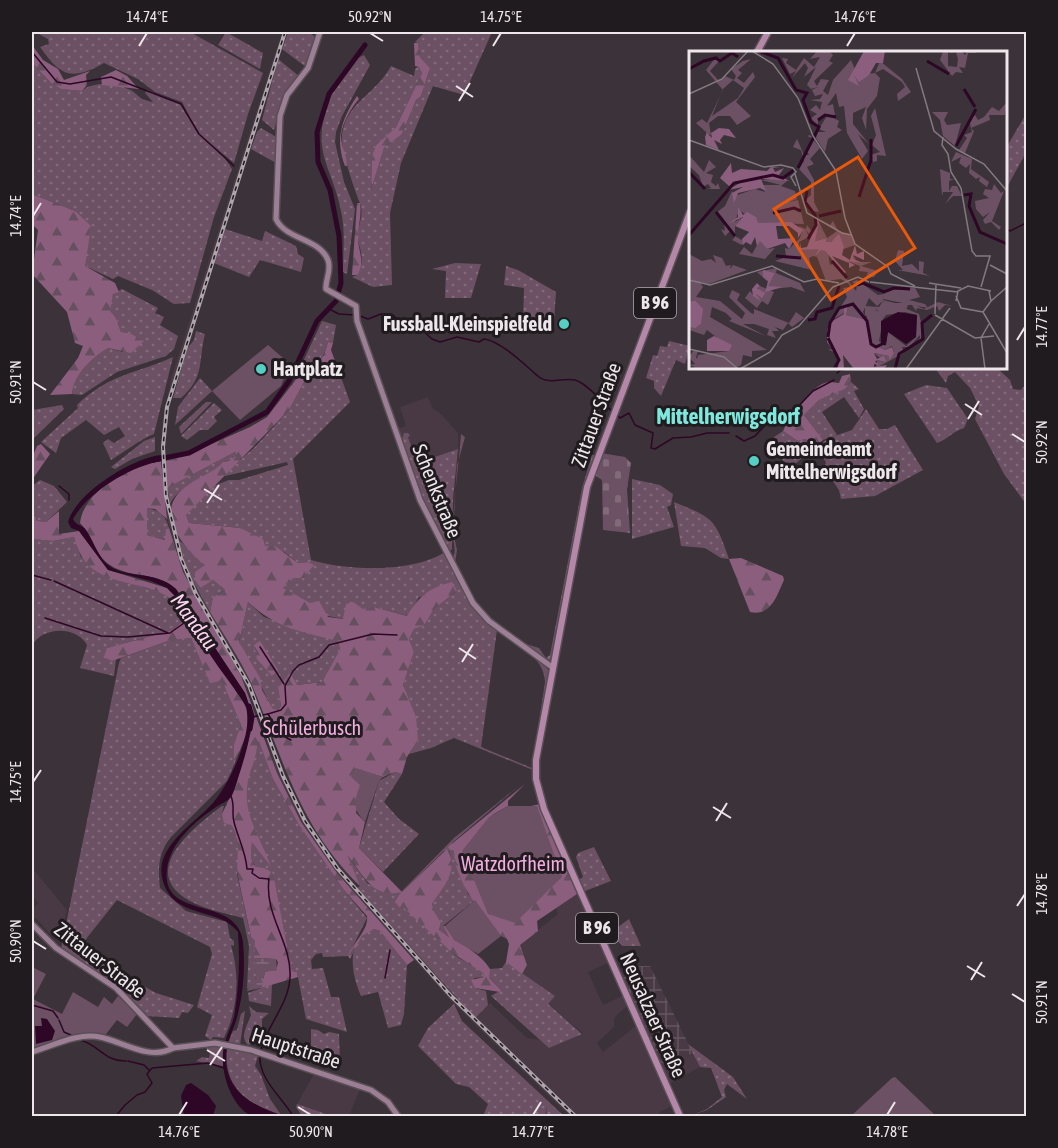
<svg xmlns="http://www.w3.org/2000/svg" width="1058" height="1148" font-family="'Asap Condensed',sans-serif">
<defs>
<pattern id="industrial-grid" width="8" height="8" patternUnits="userSpaceOnUse" patternTransform="scale(1.5)"><rect width="8" height="8" fill="#493944"/><path d="M0 4h8M4 0v8" fill="none" stroke="#64565f"/></pattern>
<pattern id="grass-dots" width="8" height="8" patternUnits="userSpaceOnUse" patternTransform="scale(1.5)"><rect width="8" height="8" fill="#6c5164"/><path d="M2 2h.1M6 6h.1" fill="none" stroke="#816a7a" stroke-width="1.8" stroke-linecap="round"/></pattern>
<pattern id="forest-firs" width="22" height="20" patternUnits="userSpaceOnUse" patternTransform="scale(1.5)"><rect width="22" height="20" fill="#8b5e7e"/><path d="M5 1l3.5 6h-7zM16 11l3.5 6h-7z" fill="#66505f"/></pattern>
<pattern id="wetland-marsh" width="20" height="14" patternUnits="userSpaceOnUse" patternTransform="scale(1.5)"><rect width="20" height="14" fill="#6c5164"/><path d="M1 5h8M5 5V1M11 12h8M15 12V8" fill="none" stroke="#816a7a"/></pattern>
<pattern id="cemetery-stones" width="16" height="16" patternUnits="userSpaceOnUse" patternTransform="scale(1.5)"><rect width="16" height="16" fill="#6c5164"/><path d="M2 7V4a2 2 0 0 1 4 0v3zM10 15v-3a2 2 0 0 1 4 0v3z" fill="#816a7a"/></pattern>
</defs>
<rect width="100%" height="100%" fill="#3c3239"/>
<g fill="#493944">
<polygon points="282,32 287,32 183,353 171,395 166,430 162,430 171,379"/>
<polygon points="428,397 433,409 439,412 458,433 458,449 417,463 408,437 402,436 402,439 397,425 401,428 406,426 400,407"/>
<polygon points="162,481 166,481 177,538 188,572 247,675 251,685 246,687 183,572 167,519"/>
<polygon points="265,722 292,795 320,843 399,936 475,1018 490,1003 527,1038 541,1040 549,1048 583,1033 547,1004 554,996 522,974 527,965 519,945 558,914 556,908 577,894 581,895 610,962 588,972 603,1005 624,995 628,1005 614,1018 614,1027 597,1043 603,1052 637,1025 672,1106 659,1112 661,1116 570,1116 454,1004 337,873 301,822 277,773 261,724"/>
<polygon points="32,868 67,910 64,922 51,935 36,918 32,919 32,909 38,903 32,896"/>
<polygon points="693,1053 700,1067 669,1084 662,1068"/>
<polygon points="314,1074 360,1089 349,1116 332,1116 297,1104"/>
</g>
<polygon fill="url(#industrial-grid)" points="626,966 650,966 693,1053 662,1068 656,1051 620,973 628,969"/>
<g fill="url(#grass-dots)" fill-rule="evenodd">
<path d="M35,32H190L263,73L248,114L234,163L199,134L182,102L155,92L138,79L104,63C72,81 61,77 40,47L49,44L48,39Z"/>
<polygon points="226,32 263,53 260,69 218,45"/>
<polygon points="288,32 309,32 316,38 306,67 282,49"/>
<path d="M425,32H492L464,95L433,86L401,163L390,213L392,285L373,287L352,277L357,275C365,263 361,252 358,240C356,229 365,215 360,203C355,191 340,148 342,134C347,102 376,94 391,66L414,76L415,69L419,66L422,73L396,127L376,145L372,155L371,190L384,148L402,134L416,100L421,96L430,68L420,57L418,43L415,42Z"/>
<path d="M364,55L370,65L342,116L336,132L335,142L344,182L355,209L347,274L343,272C343,254 345,234 342,216C333,164 308,153 331,96C337,82 350,71 358,58Z"/>
<polygon points="278,59 299,76 283,99 274,130 262,120"/>
<path d="M32,63L52,84L61,89L82,91C92,81 115,83 128,89C140,94 136,99 153,102L145,93L147,90L181,104L198,134L224,157L232,169L214,217L190,303L174,304L152,290L118,276L113,279L85,266L75,211L32,194Z"/>
<polygon points="1026,114 1026,158 1024,156 1006,189 1006,148"/>
<polygon points="261,128 278,138 278,164 251,149 257,132"/>
<polygon points="225,229 262,241 265,231 296,246 298,254 304,258 301,272 260,260 249,277 214,263"/>
<polygon points="455,263 481,264 471,298 445,298 446,271 432,269"/>
<polygon points="506,266 518,270 556,292 554,321 542,320 539,333 523,321 524,288 504,285"/>
<path d="M122,289L158,308L155,313L164,317L160,325L178,336L174,349L166,356L117,372L82,395L72,394C74,374 92,358 108,348L123,352L129,333L121,332L116,318L109,311L113,294Z"/>
<polygon points="322,321 336,325 333,343 328,342 324,354 313,367 307,365 294,381"/>
<path d="M196,331L205,334C198,362 205,377 181,398H173L187,349L194,340Z"/>
<polygon points="669,341 690,346 685,364 676,360 661,396 654,388 654,381 646,378 653,355 657,356 660,346 667,347"/>
<path d="M173,357L154,434C139,440 123,453 111,460L103,443L108,439L114,443L125,436L119,427L104,435L86,420L61,438L56,453L41,442L78,408L77,405C110,373 136,374 173,357Z"/>
<polygon points="935,368 997,368 1010,380 1013,389 1021,390 1026,384 1026,504 1004,474 975,419 979,406 970,388 955,372 948,376 946,383"/>
<path d="M338,369L350,402L293,459L311,560C347,571 413,573 445,552L472,604L541,661L549,671L533,770L454,738L431,748L409,754L418,740L403,685L414,652L409,639L414,629L424,626L434,609L457,591L419,597L408,616L374,607L344,619L328,616L282,588L288,579L303,578L313,565L308,562L298,563L284,552L264,546L240,528L189,523L186,515L211,487L229,480H239L288,465L287,462L225,476V473L255,447L289,410L304,382L310,378ZM497,630C516,644 544,656 545,682L532,768L481,747Z"/>
<polygon points="200,378 212,391 175,425 178,407"/>
<polygon points="851,382 859,389 854,391 864,409 859,418 844,397 822,412 837,435 823,440 804,415 819,400 845,389"/>
<path d="M926,385L947,388L968,419L964,428C953,431 947,440 937,443L904,394Z"/>
<polygon points="206,402 212,402 181,434 179,427"/>
<polygon points="214,403 222,410 214,417 217,421 208,430 200,430 187,440 181,436"/>
<polygon points="62,405 64,409 32,440 32,410"/>
<polygon points="866,409 879,429 887,429 895,425 923,470 875,496 841,499 839,490 824,468 826,463 818,446 829,438 852,430"/>
<polygon points="783,431 798,441 805,439 817,445 787,471 774,437"/>
<polygon points="404,433 408,433 410,436 408,437 417,463 458,449 453,499 452,549 450,551 422,499 402,439"/>
<path d="M461,434L465,437L457,466L453,532L457,550L455,563L475,601L488,617L526,644L539,648L546,658L550,655L582,488L592,455H596L581,504L552,657L549,662L488,618L474,601L452,559C458,549 452,543 453,532C453,499 459,467 461,434Z"/>
<polygon points="155,437 155,451 132,459 115,469 111,467 144,441"/>
<path d="M235,452L238,454L229,461L223,462C208,479 181,482 170,504L167,488Z"/>
<polygon points="632,479 660,485 673,494 671,505 667,507 674,527 632,539"/>
<polygon points="40,480 54,486 67,502 46,522 38,521 32,512 32,486"/>
<path d="M674,502C713,518 715,518 729,559L721,558L705,548L681,546Z"/>
<path d="M147,508C159,510 166,516 169,528L166,529V540L147,535Z"/>
<path d="M74,537L81,557L147,588L164,592L184,620L173,630L107,648L112,661L116,659L114,676L80,668L87,645C76,625 41,627 32,646V539L53,541Z"/>
<polygon points="177,538 205,565 201,588 213,580 225,590 213,597 210,612 188,572"/>
<polygon points="248,602 264,617 338,641 340,649 322,682 296,685 290,674 278,688 281,706 278,710 273,710 239,642"/>
<path d="M191,638L210,682L222,681L241,725L235,745L234,765L227,781L171,837C158,853 158,868 160,888L186,911L227,922L230,938L234,941V946L231,945C240,976 238,1009 224,1038L213,1037L211,1040L205,1036L212,1015L197,1007L212,954L210,947L117,900L78,949L156,993L194,1005L188,1013L182,1012L179,1018L146,1016L104,977L61,949L119,663L121,658L168,641Z"/>
<polygon points="259,741 262,742 273,779 299,825 343,889 367,918 348,956 323,957 322,953 316,954 311,960 312,969 323,968 331,997 339,997 347,1032 306,1019 297,972 292,971 275,885 256,867 251,858 252,841 270,866 254,832 245,798 247,776"/>
<polygon points="395,772 402,774 384,802 399,819 419,834 383,872 359,848 379,781"/>
<path d="M520,785L452,843L468,894L475,900L443,926L449,937L439,930L441,922L435,913L432,904C443,887 457,872 449,851H444L402,892C403,917 412,909 425,925C435,937 446,949 459,958C467,963 476,967 483,973L484,977L474,978L475,988L486,991L488,1005L475,1018L357,888L360,886L346,857L347,855L368,884L401,892L454,838Z"/>
<path d="M222,806H224L222,814L237,832L239,860L237,874L251,937L255,941L256,976L252,987L247,989L249,946L243,918C228,914 208,910 194,903C135,874 191,829 222,806Z"/>
<polygon points="594,847 611,881 585,891 579,880 583,877 576,857 578,853"/>
<polygon points="629,919 641,946 623,946 616,940 607,943 611,932"/>
<path d="M374,929L380,931L407,965L404,1014L401,1025L388,1028L378,992L361,996C351,974 345,939 374,929Z"/>
<polygon points="506,962 555,996 548,1004 582,1034 549,1048 491,996 501,990 489,978 488,973 490,969 502,968"/>
<polygon points="272,984 271,1006 249,1001 248,993"/>
<polygon points="454,1004 462,1021 564,1116 546,1116 547,1106 545,1116 483,1116 488,1104 469,1087 456,1084 418,1046 428,1028"/>
<path d="M249,1006L256,1012L269,1013L262,1019V1028L253,1029L251,1044L248,1045C239,1037 248,1024 251,1015Z"/>
<polygon points="245,1011 240,1045 228,1043 233,1031 237,1030 241,1014"/>
<path d="M311,1029L318,1030L324,1034L329,1032L339,1034L340,1062C327,1062 323,1055 311,1055Z"/>
<polygon points="688,1044 733,1077 747,1099 727,1084 724,1090 726,1097 707,1110 690,1116 707,1109 722,1097 711,1068 700,1067"/>
<polygon points="218,1046 224,1047 223,1066 196,1061 202,1057 209,1058 210,1053 206,1048"/>
<path d="M227,1047L258,1056L255,1066L261,1075L270,1099L281,1115C247,1105 223,1087 227,1047Z"/>
<polygon points="297,1104 332,1116 302,1116 296,1107"/>
</g>
<g fill="url(#forest-firs)" fill-rule="evenodd">
<polygon points="414,43 418,43 420,57 430,68 421,96 416,100 402,134 384,148 371,190 372,155 376,145 396,127 422,73 419,67 415,66"/>
<polygon points="32,45 43,60 58,69 64,80 90,71 86,75 87,85 82,91 61,89 52,84 32,63"/>
<polygon points="116,70 127,76 139,89 102,85 101,77"/>
<path d="M357,96L359,99C351,108 341,125 341,138C342,148 347,156 347,166H345C335,139 341,120 357,96Z"/>
<path d="M32,194L75,211L91,226L85,266L115,283L119,292L113,294L110,311L116,318L121,332L129,333L144,341L131,353L108,348C92,358 74,374 72,394L50,395L78,358L83,346L75,343L67,312L32,274L38,230L32,224Z"/>
<path d="M357,203H360C362,215 358,226 358,238C358,250 366,264 357,275H352Z"/>
<path d="M328,342L333,343L331,350L338,369L310,378L304,382L289,410L186,515L189,523L240,528L263,539L265,546H275L298,563L308,562L314,565L303,578L289,579L283,588L310,603L319,601L328,617L343,619L346,604L353,602L363,609L374,607L407,616C419,596 429,588 452,582L457,591L434,609L424,626L414,629L409,639L414,652L403,685L416,717L418,740L407,757L402,774L395,772L383,777L356,769L361,784L356,813L365,822L359,848L402,892L447,849C460,870 443,887 432,904L435,913L441,922L439,930L449,937L443,926H445C458,945 480,952 490,969L489,978L501,990L500,992L475,988L471,980L484,977L483,973L451,952L403,907L401,909L395,902L401,892C372,899 363,874 347,855L360,886C299,827 283,758 251,683C240,659 224,635 210,612L213,597L225,590L213,580L201,588L195,580V572L205,565C180,545 152,509 188,485C200,476 213,473 223,462L229,461L238,454L235,452L167,488L165,461L189,454L250,427L267,417L307,365L313,367L324,355ZM248,602C278,629 300,631 338,641L340,649L322,682L297,685L290,673L278,688L281,706L278,710L273,709L262,690L260,678L239,642Z"/>
<path d="M850,374L851,382L845,389L819,400L804,415L823,440L817,445L805,439L798,441L783,431L785,427L780,419C801,417 809,383 830,382C833,382 836,383 839,383L842,376Z"/>
<polygon points="41,444 50,454 32,480 32,458 37,446"/>
<path d="M161,461L167,519L155,509L147,508V535L165,540L166,529L169,528L183,572L241,676L277,773L301,822L337,873L414,960L407,965L380,931L374,929L362,936L350,959L348,956C353,942 369,930 367,916L343,889L299,825L273,779L259,741C256,748 256,757 253,764C236,807 257,828 271,867L252,842L251,858L256,867L264,868L273,873L292,971L297,972L298,977L261,988L265,972L277,967L278,962L276,959L254,958L255,941L251,937C247,917 242,896 238,876C235,860 243,839 231,825L224,823L222,814L237,782L252,728L249,704L245,693L176,589C156,571 131,579 110,565C95,556 92,535 80,523C84,490 130,466 161,461Z"/>
<path d="M59,511V534L79,531L108,570L167,588L183,604L203,642L247,708L248,730L234,765V745L241,725L222,681L210,683L191,638L168,641L112,661L104,657L107,648L173,630L184,620C171,572 103,596 81,555C78,550 76,543 74,537L53,541L32,539V512L38,521L46,522Z"/>
<path d="M741,558L783,576L784,580C777,595 771,617 750,612L729,559Z"/>
<polygon points="260,641 278,670 272,676 257,659 254,645"/>
<path d="M525,784L508,801V806L492,815L540,804L577,894L537,921L538,931L520,945L527,965L522,974L506,962L509,944L507,939L501,936C482,913 453,880 454,849L450,850L448,847Z"/>
</g>
<polygon fill="url(#wetland-marsh)" points="254,958 276,959 277,970 265,972 261,988 247,991 256,977"/>
<polygon fill="url(#cemetery-stones)" points="601,453 625,457 631,463 627,489 630,533 603,530 602,480 593,474"/>
<g fill="#6c5164">
<polygon points="268,345 290,364 281,386 240,420 212,391"/>
<path d="M356,768L383,777L379,781L365,822C352,808 354,802 360,785L351,777Z"/>
<polygon points="508,806 537,806 562,877 515,923 488,914 462,851 489,817"/>
<polygon points="475,900 501,936 478,954 454,940 445,926"/>
<polygon points="32,967 46,974 33,999 62,1014 73,992 98,1007 104,997 112,1004 118,996 137,1014 127,1027 117,1020 106,1034 83,1033 32,1050"/>
<polygon points="895,1077 936,1116 851,1116 892,1078"/>
</g>
<g fill="#2d0725">
<path d="M161,455V461C131,466 88,492 73,519C76,526 82,524 86,530C93,540 97,554 106,563C123,580 155,569 176,589L245,693C256,722 249,743 240,772C237,779 235,791 231,797C227,802 220,804 216,807C194,822 170,843 167,869C160,922 238,894 243,942C245,964 244,988 239,1009C237,1023 229,1035 227,1048C220,1089 253,1107 285,1116C274,1116 258,1119 248,1114C228,1101 218,1064 225,1042C228,1031 234,1022 235,1011C239,985 240,958 238,932C220,908 180,918 166,889C147,851 191,827 212,804C229,785 251,738 247,712C246,703 239,696 234,688C223,673 212,659 203,643C194,627 187,610 175,596L167,588L151,581L108,570L79,531L71,528L68,522C76,493 132,458 161,455Z"/>
<polygon points="41,1018 47,1019 55,1031 52,1040 36,1044 35,1026 42,1026"/>
<polygon points="191,1083 208,1095 216,1106 213,1116 184,1116 181,1096 186,1085"/>
</g>
<g fill="none" stroke-linecap="round" stroke-linejoin="round">
<g stroke="#2d0725" stroke-width="1.5">
<polyline points="32,52 57,82 70,84 111,77 181,104 199,134 234,166"/>
<polyline points="1006,229 1010,231 1026,223"/>
<polyline points="329,309 339,314 355,315"/>
<path d="M360,316L368,319L381,314L393,315L400,323L421,329L432,339L440,342L457,337L479,342L484,339C501,341 526,366 539,377C549,385 564,377 575,380C587,383 604,404 613,412"/>
<polyline points="837,373 841,370 861,368"/>
<polyline points="617,415 620,418 629,413 635,425 653,433 651,448 655,449 673,438 691,437 707,433 729,433"/>
<polyline points="736,436 744,441 755,436 768,422 788,417 813,391 834,380"/>
<polyline points="59,486 69,494 69,500"/>
<polyline points="32,575 51,580"/>
<polyline points="54,581 168,633"/>
<polyline points="45,618 101,636 128,637 170,633 191,618"/>
<polyline points="260,647 284,684"/>
<polyline points="268,714 281,710 286,704 285,686 293,671 299,665 319,657 329,645 373,634 397,635"/>
<polyline points="252,717 268,714 281,735 291,740"/>
<path d="M230,794C236,805 231,812 234,822C238,838 246,852 247,869H253L252,873L259,878L269,879C264,915 292,943 290,977C289,1004 267,1025 261,1050"/>
<polyline points="385,978 390,950"/>
<polyline points="32,1005 53,1011 58,1018"/>
<polyline points="59,1020 64,1032 73,1036"/>
<path d="M80,1040C98,1044 105,1062 126,1061"/>
<path d="M260,1055C258,1079 282,1097 293,1116"/>
<polyline points="128,1061 144,1065 149,1070"/>
<polyline points="116,1116 125,1105 137,1095 145,1092 152,1083 147,1074 152,1068 208,1063 224,1068"/>
</g>
<g stroke="#2d0725" stroke-width="5">
<polyline points="154,460 189,453 267,412 289,381 317,321 336,301 341,283 339,236 330,190 318,162 317,132 329,94 365,45"/>
<polyline points="249,706 252,717 250,729"/>
</g>
<defs>
<g id="secondary">
<path d="M320,32L308,68L287,95L280,116L276,219C286,240 319,238 328,260C332,270 325,280 326,289L356,306L357,321L420,500L473,603L489,621L552,667"/>
<polyline points="32,924 56,948 116,988 173,1048"/>
<polyline points="173,1048 215,1043 251,1050 371,1090 388,1102 398,1116"/>
<path d="M32,1052C52,1046 79,1032 100,1037C124,1042 150,1061 173,1048"/>
</g>
<g id="primary">
<polyline points="757,52 768,32"/>
<polyline points="680,1116 544,809 536,779 536,760 587,487 690,212"/>
</g>
</defs>
<use href="#secondary" stroke="#584f55" stroke-width="8"/>
<use href="#primary" stroke="#584f55" stroke-width="9"/>
<use href="#secondary" stroke="#9c7f94" stroke-width="5"/>
<use href="#primary" stroke="#b486a7" stroke-width="6"/>
<defs>
<polyline id="rail" points="285,32 167,407 163,447 166,496 181,558 196,594 249,685 283,776 305,821 337,868 451,996 575,1116"/>
</defs>
<use href="#rail" stroke="#ada5ab" stroke-width="4"/>
<use href="#rail" stroke="#201b1f" stroke-width="1.5" stroke-dasharray="4.5" stroke-linecap="butt"/>
</g>
<path fill="none" stroke="#ede6eb" stroke-width="2" d="M370,33L383,41M139,46L147,33M493,46L501,33M847,46L855,33M456,86L473,97M459,101L470,83M33,216L41,203M1017,340L1025,327M33,382L46,390M965,404L982,415M968,419L979,401M1012,434L1025,442M204,489L222,500M207,503L219,485M459,648L476,659M462,662L473,644M33,782L41,770M713,807L731,818M716,821L727,803M1017,906L1025,894M33,941L46,949M967,966L985,977M971,980L982,962M1012,994L1025,1002M207,1050L225,1061M210,1065L222,1047M298,1107L311,1115M179,1115L187,1102M533,1115L541,1102M887,1115L895,1102"/>
<g fill="#56cec3" stroke="#201b1f" stroke-width="2">
<circle cx="564" cy="324" r="6"/>
<circle cx="261" cy="369" r="6"/>
<circle cx="754" cy="461" r="6"/>
</g>
<g text-anchor="middle" stroke-width="6" stroke-linejoin="round" paint-order="stroke">
<g fill="#201b1f" stroke="#b0a9ae" stroke-width="1.5">
<rect x="634" y="288" width="42" height="30" rx="4.5"/>
<rect x="576" y="913" width="42" height="30" rx="4.5"/>
</g>
<g font-size="18" font-weight="bold" fill="#ede6eb">
<text x="655" y="309">B 96</text>
<text x="597" y="934">B 96</text>
</g>
<g font-size="20" font-weight="bold" fill="#ede6eb" stroke="#201b1f" text-anchor="start">
<text x="552" y="331" text-anchor="end">Fussball-Kleinspielfeld</text>
<text x="273" y="376">Hartplatz</text>
<text x="766" y="456">Gemeindeamt<tspan x="766" dy="23">Mittelherwigsdorf</tspan></text>
</g>
<g font-size="20" fill="#ede6eb" stroke="#201b1f">
<text transform="translate(596 415) rotate(-70)" y="7">Zittauer Straße</text>
<text transform="translate(437 491) rotate(68)" y="7">Schenkstraße</text>
<text transform="translate(100 960) rotate(38)" y="7">Zittauer Straße</text>
<text transform="translate(653 1015) rotate(66)" y="7">Neusalzaer Straße</text>
<text transform="translate(296 1048) rotate(18)" y="7">Hauptstraße</text>
</g>
<g font-size="20" fill="#f3addf" stroke="#201b1f">
<text x="312" y="735">Schülerbusch</text>
<text x="513" y="871">Watzdorfheim</text>
</g>
<g font-size="21" font-style="italic" fill="#fed3f1" stroke="#201b1f">
<text transform="translate(194 622) rotate(54)" y="7">Mandau</text>
</g>
<g font-size="22" font-weight="bold" fill="#7ee8dd" stroke="#201b1f">
<text x="728" y="424">Mittelherwigsdorf</text>
</g>
</g>
<g transform="translate(689 51)">
<rect width="318" height="318" fill="#3c3239"/>
<path d="M128,0H140L144,4L140,10L144,12L125,30L128,35L132,28L140,29L134,40L139,44L144,29L162,9L171,30L177,23L186,22L191,10L213,28L222,41L209,50L208,43L216,36L213,31L194,18L186,22L191,27L188,45L178,58L177,79L173,67L177,56L164,62V73L180,93L169,83L179,100L173,108L158,82L155,55L150,56L147,42L138,55L144,53L146,64H140L150,70L148,76L153,79L139,88L136,101L127,87L129,81H137L130,78L139,63L129,68V75L122,67L128,63L121,59L127,54L131,59L133,51L121,49L131,48L134,43L126,45L123,39L129,36L122,38L118,34L127,16L115,26L119,17L116,12L103,27L107,20L101,23L93,7L99,8L97,12L107,19L115,7L125,16L131,6L121,8ZM254,0H259V15L268,16L269,8L267,1L261,2V0H272L276,4L279,0H286L287,2H279L276,17L270,16L274,22L267,21L263,25L251,9ZM27,6L32,8L21,20L30,30L36,25L45,29L47,25L42,18L54,10L62,8L49,19L53,22L48,27L55,32L64,21L66,26L47,51L62,65L48,74L41,65H29L20,72L22,84L18,83L17,94V81L7,72L13,68L18,72L34,39L17,19ZM44,29L55,37L49,47L23,65L34,38ZM318,51L316,64H300L301,69L282,77L285,80L276,102L270,99L278,87L275,84L283,81L280,69L286,64L289,69L295,66L303,56L310,60ZM186,57L197,105L188,104V110L184,111L181,104L191,101L183,94L187,84L182,65ZM243,61H259L255,69L258,74L272,72L266,95L254,85L251,69ZM121,84L131,97L121,108L125,113L118,116L125,129V151L130,161L125,160L126,163L116,149L122,144V131L110,118L115,110L112,99L104,96L108,88L115,104H120L117,99L122,95L123,87L118,85ZM267,101L283,108L282,118L300,131L298,136L290,130L291,126L287,128L280,122L281,113L277,117L270,112L272,106L262,111ZM0,104L15,121L20,109L27,116L17,122L24,124L22,131L27,135L29,132L31,138H18L22,137L19,133L14,136L10,124L0,115ZM251,118L261,122V128H265L260,130V140L263,135H268L273,145H264L256,153L264,141H254L253,145ZM86,128L98,130L92,135L106,140L108,148L100,151L109,149L115,173L69,172L50,159L46,171L54,166L46,175V185L56,191L53,194L43,189L46,186L41,180L36,185L32,178L36,180L34,167L27,162L36,155L43,140L45,145L66,138L76,141L74,134H92L72,129ZM305,133L312,142L315,140L303,170L312,176L310,179L302,171L296,173L294,169L301,161L294,166L287,158L286,150L300,147L294,143L296,138L303,139ZM155,165L166,194L155,198L150,182L142,191H137L138,187L126,190V184L123,189L128,167L138,187L148,180L136,171L141,174L144,170L149,180L161,183ZM118,174L123,181L121,184L117,179L120,186L110,191L111,199L128,197L139,202L141,214L145,212L167,240L168,234L163,231L168,229L189,244L195,243L194,249L206,252H222L235,258L249,251L263,255L256,254L250,260L248,255L238,259L228,257L227,260L223,254H208L211,258L194,250L188,255L180,247L174,261L177,267L188,259L191,262L194,268L190,290L196,295L199,281L217,295L227,286L228,264L216,261L215,257L230,263L234,279L232,288L228,290L231,287V284L220,296H213L215,302L187,317L188,309L196,311L185,302L200,305V310L205,301L203,295L196,299L183,293L179,269L157,264L159,256L156,255L155,262L143,269L158,246L154,237L161,236L160,233L152,228L137,230L128,206L124,205L120,207L123,219L86,210L97,206L96,197L100,198L111,187L113,180L109,175L117,178ZM71,189L78,198L86,197L76,208L50,203L55,196L63,203ZM165,195L163,202L168,211H183L172,215L189,220L185,226L177,227L179,221L170,220L171,215L155,209H161ZM0,203L13,210L22,208L27,212L24,204L33,207L37,215L42,214L41,218L44,214L58,219L20,233L11,231L14,236L7,246L31,250L53,268L56,262L40,246L43,239L51,243L48,249L62,262L65,263V258L100,272L107,261L115,267L103,276L99,272L94,279L86,276L90,280H83L87,287L78,284L80,278L65,273H54L77,285L40,270L43,268L37,262L23,256L21,266L78,299L63,300V306L54,304L52,314L46,317L0,318L6,316L0,314L6,313L0,306L5,299L9,300L7,306L8,308L9,304L40,300V296L18,279L15,284L0,279V276L11,274L13,258L6,249L0,251ZM88,217L87,222L111,232L116,241L102,236L83,238L78,235L86,222L75,220L79,231L68,221ZM71,235L85,241L79,254L73,250L68,257L56,247L61,240L65,245L70,248L67,242L75,245L68,236Z" fill="#6c5164" fill-rule="evenodd"/>
<path d="M175,0H196L194,12H187L180,24L170,31L165,24L170,35L159,29ZM30,77L40,78L47,87L35,84L31,89L33,93L25,89L30,99L17,94L16,86L18,82L23,87L22,82ZM42,112L43,122L52,118L78,120L82,116L92,117H84L86,121L95,117L90,124L100,130L72,128L77,140L71,137L49,142L45,152L43,142L54,136L39,139L54,130L40,135L31,127ZM49,156L54,164L58,161L67,166L69,172L102,171L114,179L109,187V182L100,175H87L89,188L106,187L100,198L96,192L78,198L71,190L68,195L66,186L62,194L57,191L54,194L53,188L60,181L46,175L54,166L39,173L49,166ZM128,169L130,171L126,190L138,187L137,191H142L150,182L155,196L153,204L161,209L166,194L168,203L175,200V209L164,204V208L174,212L158,210L166,214L160,217V212L143,205L157,221L155,223L137,201L132,199L126,205L130,198L111,199V191L112,197L118,196ZM74,219L86,222L79,235L93,236L77,241L73,247L67,243L72,250L64,245L63,238L68,232L71,235L68,237L76,242L79,230L74,226ZM6,249L14,258L12,273L6,277L0,276V251ZM155,255L159,256L157,264L179,269L183,293L196,299L203,296L205,302L200,310V305L185,302L188,308L195,305L197,311L188,309L186,311L191,314L185,313V316L198,314L195,318H165L154,304L155,317L149,318L150,306L145,297V301L139,298L144,299L138,291V280L140,272L155,263ZM25,285L43,294L40,300H18V289Z" fill="#8b5e7e"/>
<path d="M209,199L215,200L213,215L223,213L230,220V210L235,211L234,222L241,225L208,219H214L206,210ZM226,237L231,246L220,249L236,253L239,257L194,248L195,241L202,238ZM194,250L206,254H219L216,261L197,264L194,268L188,258L180,267L176,264V255L190,256Z" fill="#6c5164"/>
<path d="M209,261L228,264L227,286L217,293L199,281L197,294H192V270Z" fill="#2d0725"/>
<path fill="none" stroke="#2d0725" stroke-width="3" d="M70,0L89,7L107,39L118,42L114,49L122,71L130,76L109,117M238,10L260,23M0,18L15,10L27,7L31,10L43,2L49,6M275,38L286,56M129,69L136,64L147,66M267,95L287,58M0,121L16,138M118,140L116,151L126,164L127,174L119,188M275,144L282,143L280,155L291,181L318,193M170,146L182,109V88M27,161L46,185M84,162L105,157L112,160M130,165L152,160M0,184L45,132L84,124L94,127L105,119M87,205L112,207M143,210L158,227M168,234L174,232L195,241L205,237L221,238M119,269L126,268L128,261L143,257L150,235M139,286L141,272L150,257L164,253L178,270L182,293L187,296L193,293M139,287L150,309L145,318M206,318L210,303L234,288L233,272L243,264"/>
<path fill="none" stroke="#837a80" stroke-width="1.5" d="M63,0L84,13L109,47L124,85L147,120L156,167L166,193L199,216L202,223L226,235M227,17L245,80L267,98L295,113L318,140M0,43L33,28L59,0M254,86L253,94L259,103L262,121L272,137L283,200L287,205H301L292,236M0,89L75,116L92,114L104,117L107,121L102,126L107,135M106,123L118,162L153,182L162,184M301,214L318,223M0,229L21,234L83,215L115,231L128,228L150,232M181,231L269,241M240,232L272,237M267,245L272,257L294,261M267,250L269,240L279,235L302,240M302,250L318,236M294,261L318,302M294,261L302,250L300,240M246,263L247,233M246,264L286,287L305,285M0,298L35,306L49,318M51,318L81,301L93,284L110,275L144,236L169,226L180,231M217,318L261,257M296,318L292,287L300,273"/>
<path fill="#e8590c" fill-opacity="0.15" stroke="#e8590c" stroke-width="3" d="M169,106L226,197L142,249L85,158Z"/>
<rect width="318" height="318" fill="none" stroke="#ede6eb" stroke-width="3"/>
</g>
<rect width="1058" height="1148" fill="none" stroke="#201b1f" stroke-width="66"/>
<rect x="33" y="33" width="992" height="1082" fill="none" stroke="#ede6eb" stroke-width="2"/>
<g font-size="15" text-anchor="middle" fill="#ede6eb">
<text x="147" y="22">14.74°E</text>
<text x="370" y="22">50.92°N</text>
<text x="501" y="22">14.75°E</text>
<text x="855" y="22">14.76°E</text>
<text transform="translate(16 216) rotate(-90)" y="5">14.74°E</text>
<text transform="translate(1042 327) rotate(-90)" y="5">14.77°E</text>
<text transform="translate(16 382) rotate(-90)" y="5">50.91°N</text>
<text transform="translate(1042 442) rotate(-90)" y="5">50.92°N</text>
<text transform="translate(16 782) rotate(-90)" y="5">14.75°E</text>
<text transform="translate(1042 894) rotate(-90)" y="5">14.78°E</text>
<text transform="translate(16 941) rotate(-90)" y="5">50.90°N</text>
<text transform="translate(1042 1002) rotate(-90)" y="5">50.91°N</text>
<text x="179" y="1137">14.76°E</text>
<text x="311" y="1137">50.90°N</text>
<text x="533" y="1137">14.77°E</text>
<text x="887" y="1137">14.78°E</text>
</g>
</svg>
